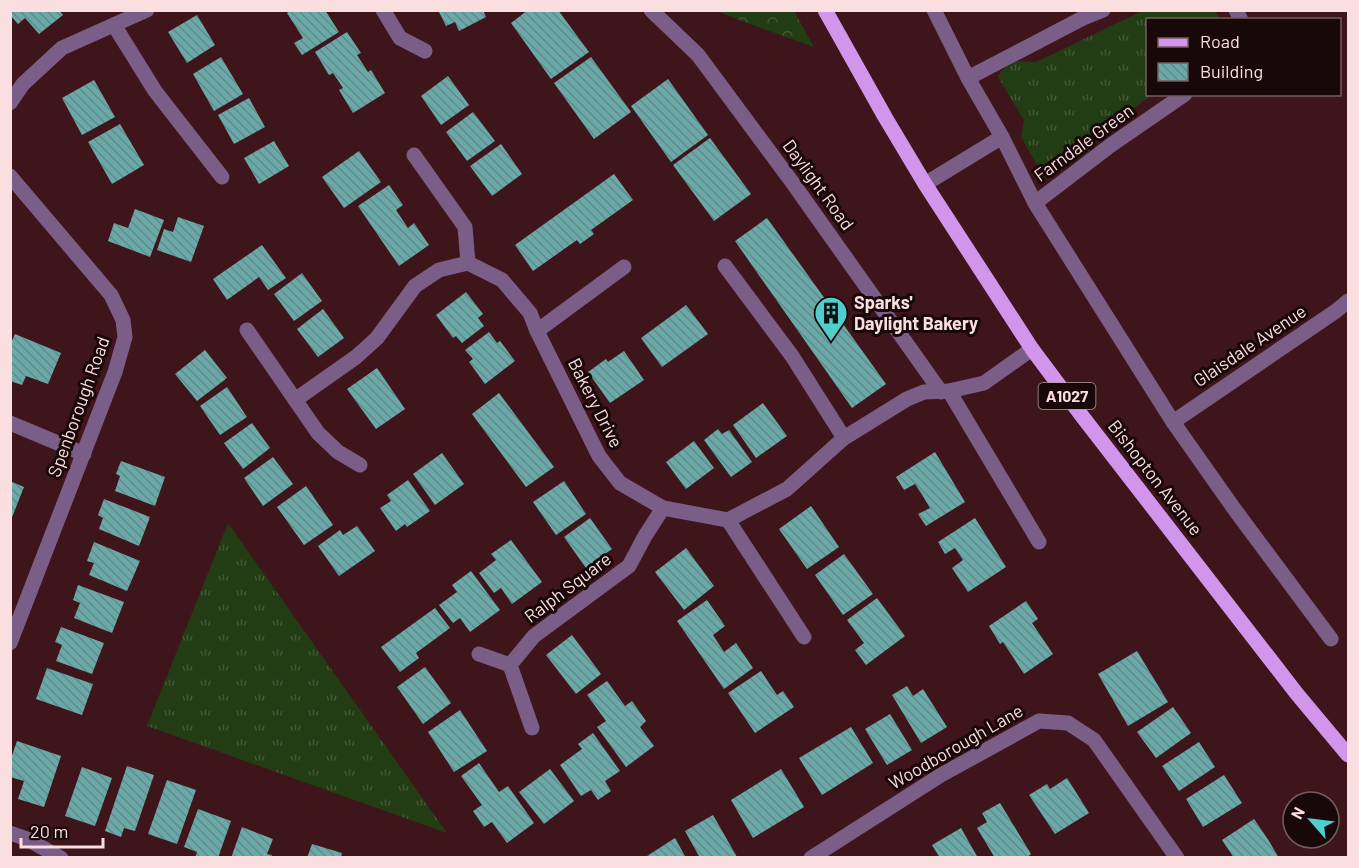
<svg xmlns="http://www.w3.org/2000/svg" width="1359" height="868" font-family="Barlow,sans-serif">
<defs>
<pattern id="grass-tufts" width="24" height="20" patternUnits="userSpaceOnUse" patternTransform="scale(1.5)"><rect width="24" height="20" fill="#223c13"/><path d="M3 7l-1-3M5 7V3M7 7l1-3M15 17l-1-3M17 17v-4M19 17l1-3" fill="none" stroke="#435835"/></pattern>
<pattern id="park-crowns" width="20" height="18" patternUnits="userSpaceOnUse" patternTransform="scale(1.5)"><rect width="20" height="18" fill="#223c13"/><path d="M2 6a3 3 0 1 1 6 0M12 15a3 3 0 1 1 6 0" fill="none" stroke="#435835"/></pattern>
<pattern id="building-back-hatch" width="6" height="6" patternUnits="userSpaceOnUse" patternTransform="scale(1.5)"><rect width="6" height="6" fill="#6ba9a9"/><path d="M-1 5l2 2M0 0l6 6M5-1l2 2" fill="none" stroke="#618a8a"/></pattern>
</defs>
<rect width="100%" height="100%" fill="#3e151a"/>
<g fill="url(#grass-tufts)">
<polygon points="1142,11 1215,11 1220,19 1148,20 1148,94 1152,95 1098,133 1089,152 1045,179 1021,137 1024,120 998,77 1002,70 1015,61 1036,62"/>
<polygon points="228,523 447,833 147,726"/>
</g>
<polygon fill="url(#park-crowns)" points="717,11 794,11 814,47 739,20"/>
<g fill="url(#building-back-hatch)">
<polygon points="10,10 59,10 63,15 39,34 25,18 18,24 10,15"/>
<polygon points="291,10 325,10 339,32 302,55 294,43 303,38 287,13"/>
<polygon points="438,10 483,10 486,17 459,31 455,22 446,26"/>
<polygon points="528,10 558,10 589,52 551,79 511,23"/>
<polygon points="197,15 215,45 187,63 168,32"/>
<polygon points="347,32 361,53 357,55 368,72 371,70 385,93 353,113 339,90 343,88 333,73 329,75 315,52"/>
<polygon points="221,57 243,94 214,111 193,74"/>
<polygon points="591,57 631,112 594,139 554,83"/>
<polygon points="448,76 469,105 441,125 421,96"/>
<polygon points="668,79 708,135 671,162 631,106"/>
<polygon points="94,80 115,117 82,135 62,98"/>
<polygon points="249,98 265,127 234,144 218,115"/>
<polygon points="473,112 495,141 467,161 446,132"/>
<polygon points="120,124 144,165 112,184 88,142"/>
<polygon points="710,138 751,194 714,221 673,165"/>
<polygon points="274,141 289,166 259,184 244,158"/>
<polygon points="501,144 522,174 492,196 470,166"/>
<polygon points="359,151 381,182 344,208 322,177"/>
<polygon points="614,174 633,200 591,230 594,234 580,244 577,240 533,271 515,245"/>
<polygon points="389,185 403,205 396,210 408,228 414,223 429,245 399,266 358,206"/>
<polygon points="135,209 164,220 150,257 108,241 114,223 128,228"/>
<polygon points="178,217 204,226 191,262 157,250 164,229 173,232"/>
<polygon points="767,218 886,384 852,408 735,241"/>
<polygon points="262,245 286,278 268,290 259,277 227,300 213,279"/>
<polygon points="302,273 322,301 294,321 274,294"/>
<polygon points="466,292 483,314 478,318 484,326 462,343 456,336 453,338 436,315"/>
<polygon points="686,305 708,334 662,367 641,338"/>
<polygon points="323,309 344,338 318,357 297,329"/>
<polygon points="489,332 497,343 500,341 515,361 485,384 469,362 473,359 465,350"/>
<polygon points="15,334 61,353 48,384 26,376 22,385 10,381 10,345"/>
<polygon points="205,350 227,378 197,401 175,374"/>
<polygon points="624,351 644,380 610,403 588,372 606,359 608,362"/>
<polygon points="377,368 405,409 376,429 347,389"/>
<polygon points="227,387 247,417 220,435 200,406"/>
<polygon points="499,393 554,467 526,487 472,414"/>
<polygon points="763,403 787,436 756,458 733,425"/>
<polygon points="252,423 270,448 243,469 224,443"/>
<polygon points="718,429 722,434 729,430 752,462 731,477 704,440"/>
<polygon points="694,441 714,468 686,489 666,462"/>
<polygon points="935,452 965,502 926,526 918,514 930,508 921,493 915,484 904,490 896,477"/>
<polygon points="442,453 464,484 435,505 413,474"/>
<polygon points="273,457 293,484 263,506 244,478"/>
<polygon points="121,461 165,477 155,506 115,491 120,476 116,474"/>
<polygon points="408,480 430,511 407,527 405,524 396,531 380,508 391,501 387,495"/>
<polygon points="10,481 24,487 11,520 10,520"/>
<polygon points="564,481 586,514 556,535 533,502"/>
<polygon points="306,486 333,525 304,545 277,507"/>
<polygon points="104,499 150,517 139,546 99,529 103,518 98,515"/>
<polygon points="811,506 839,547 807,569 779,529"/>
<polygon points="590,518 612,549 586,568 564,537"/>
<polygon points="975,518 1006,567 968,592 952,568 963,560 955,548 945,554 938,542"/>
<polygon points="357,526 375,551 339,576 318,546 340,530 343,535"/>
<polygon points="511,540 542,582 512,604 501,588 494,593 479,573 496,560 491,554"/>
<polygon points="94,542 140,561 127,591 89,575 94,563 87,561"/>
<polygon points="686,548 714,586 684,610 655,572"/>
<polygon points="844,554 873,594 843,615 815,575"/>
<polygon points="471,571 500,610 470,632 460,618 453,623 439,605 457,592 452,585"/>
<polygon points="78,585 124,602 112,633 74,618 80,603 73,600"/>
<polygon points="877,598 905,636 866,665 855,650 864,643 847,620"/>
<polygon points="707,600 725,626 713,635 724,652 736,643 753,668 724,689 677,621"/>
<polygon points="1026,601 1038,619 1032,623 1053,654 1024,674 1003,642 1000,644 989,626"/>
<polygon points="435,608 450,628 416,653 419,658 400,672 381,647"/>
<polygon points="61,627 104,643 92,674 56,661 62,645 55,642"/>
<polygon points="572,635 601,674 576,694 546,655"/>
<polygon points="1137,651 1168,702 1128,726 1098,674"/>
<polygon points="425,667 451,703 423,724 397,687"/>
<polygon points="47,668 93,684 82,715 36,699"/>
<polygon points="761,671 777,695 783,691 794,707 755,733 728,693"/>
<polygon points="607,681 625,706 632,701 646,721 640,727 654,746 626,767 597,727 606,721 587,695"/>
<polygon points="907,686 913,696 923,689 947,727 921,743 892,695"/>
<polygon points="1173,707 1191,733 1156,758 1137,732"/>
<polygon points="460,710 487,751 454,772 428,732"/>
<polygon points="890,714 912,750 887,765 865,729"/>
<polygon points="851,727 873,763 822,795 799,758"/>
<polygon points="593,733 620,771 605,781 611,791 598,800 591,790 581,796 560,765 582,749 578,744"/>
<polygon points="17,741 61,756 44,807 18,799 24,781 10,777 10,761"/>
<polygon points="1199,742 1215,767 1179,791 1162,766"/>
<polygon points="479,763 499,792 508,786 534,823 507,843 492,822 484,827 473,811 482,805 461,776"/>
<polygon points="127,766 154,775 135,831 124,828 121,837 105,831"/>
<polygon points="82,767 112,778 95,826 65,816"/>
<polygon points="550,769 574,801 544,824 519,792"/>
<polygon points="781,769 804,807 753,838 731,800"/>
<polygon points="1224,775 1242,803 1203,827 1186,799"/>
<polygon points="1067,778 1089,813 1055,834 1029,795 1047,784 1050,789"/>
<polygon points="167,780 196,790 177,844 148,834"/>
<polygon points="1000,803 1031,854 1026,858 995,858 977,828 987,822 982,813"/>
<polygon points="198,809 231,821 218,858 195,858 197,852 184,847"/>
<polygon points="713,815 737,857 735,858 700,858 685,831"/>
<polygon points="1254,819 1269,841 1279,858 1234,858 1222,840"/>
<polygon points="242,827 273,839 267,854 272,855 271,858 231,858"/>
<polygon points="961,828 978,858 940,858 932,845"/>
<polygon points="675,838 686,858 648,858 647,856"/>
<polygon points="312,844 342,853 341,858 307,858"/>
</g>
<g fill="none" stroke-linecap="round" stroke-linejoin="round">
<g stroke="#7b5e87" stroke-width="15">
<polyline points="383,10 400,38 425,51"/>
<polyline points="651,10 698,55 792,182 941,392"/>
<polyline points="934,10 968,78 1002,137 1035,203 1173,422 1235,510 1331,639"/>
<polyline points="1236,10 1241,20"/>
<polyline points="114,25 155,91 222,177"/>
<polyline points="968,78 1083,18 1103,10"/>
<polyline points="10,103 23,84 62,48 147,10"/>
<polyline points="414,155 465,227 468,263 502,280 530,313 537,331 599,456 620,483 663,508 728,520 787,489 844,438 907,399 924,392 949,391 984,383 1032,349"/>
<polyline points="10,176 111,295 123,320 125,337 115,372 10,643"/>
<polyline points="925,184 1002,137"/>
<polyline points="1035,203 1111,145 1185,94"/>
<polyline points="725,266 792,356 844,438"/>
<polyline points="247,330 318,433 338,452 360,465"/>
<polyline points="537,331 624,267"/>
<polyline points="949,391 1039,542"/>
<polyline points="295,400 356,357 377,338 415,286 439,270 468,263"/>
<polyline points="1173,422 1336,311 1348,301"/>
<polyline points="10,423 84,454"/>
<polyline points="728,520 804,637"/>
<polyline points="479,654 510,665"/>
<polyline points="532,728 510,665 534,636 629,566 645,536 663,508"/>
<polyline points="10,833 27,839 61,858"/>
<polyline points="811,858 941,775 1039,721 1068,723 1094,740 1177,858"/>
</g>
<polyline stroke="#d295ec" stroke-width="15" points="825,10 885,117 925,184 1032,349 1082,416 1297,694 1348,755"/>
</g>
<defs>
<symbol id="building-pin" viewBox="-11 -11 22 30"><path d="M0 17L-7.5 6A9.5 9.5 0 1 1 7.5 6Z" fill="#52cdcd" stroke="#190809"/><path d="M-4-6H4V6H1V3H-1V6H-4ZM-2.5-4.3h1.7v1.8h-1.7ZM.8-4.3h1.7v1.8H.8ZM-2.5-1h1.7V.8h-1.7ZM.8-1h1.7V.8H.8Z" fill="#111"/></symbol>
</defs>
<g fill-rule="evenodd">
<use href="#building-pin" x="812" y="294" width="38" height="52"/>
</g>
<g text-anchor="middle" stroke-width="6" stroke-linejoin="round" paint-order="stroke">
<rect fill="#190809" stroke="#b79e9f" stroke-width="1.5" x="1038.5" y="383" width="57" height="26" rx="4.5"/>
<g font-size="16" font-weight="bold" fill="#fbdedf">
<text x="1067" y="402">A1027</text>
</g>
<g font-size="18" fill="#fbdedf" stroke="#190809">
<text transform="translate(1084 143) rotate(-36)" y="6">Farndale Green</text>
<text transform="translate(818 185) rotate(54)" y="6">Daylight Road</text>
<text transform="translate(1250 346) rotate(-34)" y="6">Glaisdale Avenue</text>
<text transform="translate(595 403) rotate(63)" y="6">Bakery Drive</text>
<text transform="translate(79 407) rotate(-70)" y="6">Spenborough Road</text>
<text transform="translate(1155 478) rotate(52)" y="6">Bishopton Avenue</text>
<text transform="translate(568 588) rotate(-37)" y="6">Ralph Square</text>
<text transform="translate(956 747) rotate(-30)" y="6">Woodborough Lane</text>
</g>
<g font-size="18" font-weight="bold" fill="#fbdedf" stroke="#190809" text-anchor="start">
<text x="854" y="309">Sparks'<tspan x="854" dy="21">Daylight Bakery</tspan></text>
</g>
</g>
<rect width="1359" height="868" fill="none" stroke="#fbdedf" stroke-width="24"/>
<rect x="1146" y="18" width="195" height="78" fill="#190809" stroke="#735e5f" stroke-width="1.5"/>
<rect x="1158" y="38" width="30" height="9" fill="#d295ec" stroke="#735e5f" stroke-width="1.5"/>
<text x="1200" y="48" font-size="18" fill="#fbdedf">Road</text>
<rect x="1158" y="63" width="30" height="18" fill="url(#building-back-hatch)" stroke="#735e5f" stroke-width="1.5"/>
<text x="1200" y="78" font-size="18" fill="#fbdedf">Building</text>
<g transform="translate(1311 820) rotate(298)"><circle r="28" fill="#190809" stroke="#735e5f" stroke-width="1.5"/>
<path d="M0-4.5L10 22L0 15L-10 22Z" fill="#52cdcd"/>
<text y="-9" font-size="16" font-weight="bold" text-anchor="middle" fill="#fbdedf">N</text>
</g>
<path d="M21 838v9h82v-9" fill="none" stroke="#fbdedf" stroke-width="3"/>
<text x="30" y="838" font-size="18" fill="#fbdedf" stroke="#190809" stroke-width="4.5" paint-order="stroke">20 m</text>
</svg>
